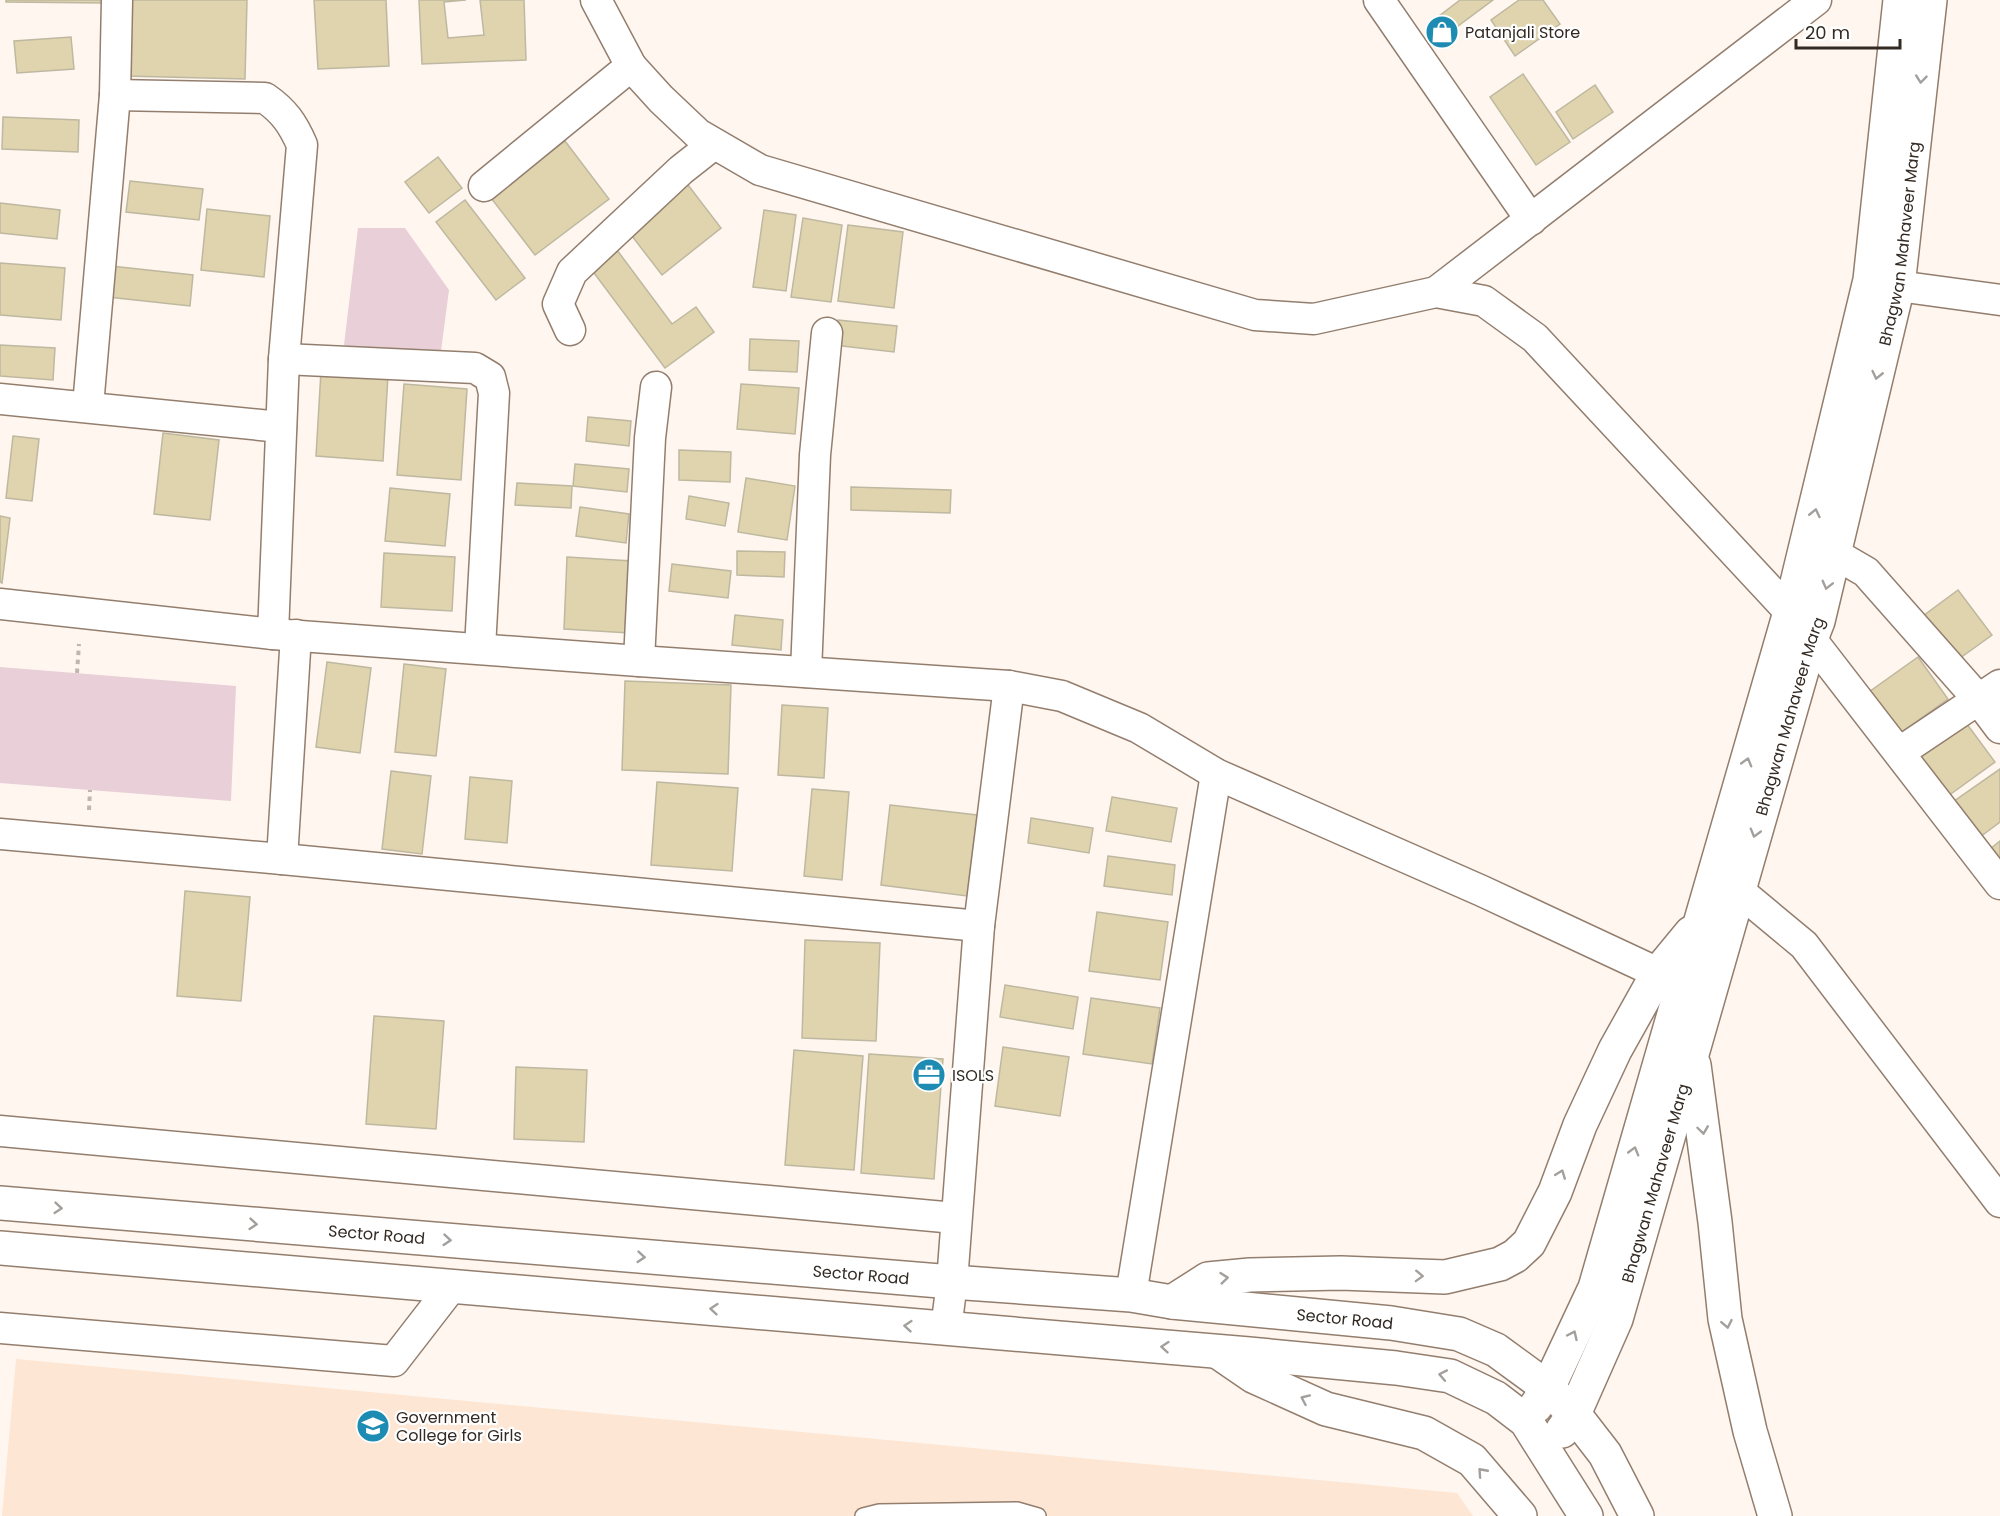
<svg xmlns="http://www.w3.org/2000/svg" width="2000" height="1516" font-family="Poppins,sans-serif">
<rect width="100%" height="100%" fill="#fff6ef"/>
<polygon fill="#fde6d3" points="16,1359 1457,1493 1473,1516 2,1516"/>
<g fill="#e8cfd8">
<polygon points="358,228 405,228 449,290 439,366 344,345"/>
<polygon points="0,667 236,686 231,801 0,783"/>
</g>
<g fill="#dfd4ae" stroke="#bfb8a0" stroke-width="1.5">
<polygon points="6,0 105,0 105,3 6,2"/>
<polygon points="126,0 247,0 245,79 125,76"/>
<polygon points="314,0 386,0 389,66 318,69"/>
<polygon points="419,0 466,0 444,2 448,38 484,35 480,0 524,0 526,60 422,64"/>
<polygon points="1460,0 1493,0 1446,35 1434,20"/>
<polygon points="1519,0 1543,0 1560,24 1515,56 1491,20"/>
<polygon points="71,37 74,69 17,73 14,41"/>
<polygon points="1523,74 1570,142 1536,165 1490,97"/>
<polygon points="1595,85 1613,112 1573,139 1556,112"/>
<polygon points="3,117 79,120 78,152 2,149"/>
<polygon points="565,141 609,199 535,255 491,198"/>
<polygon points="438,157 462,188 429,213 405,182"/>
<polygon points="130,181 203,189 199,220 126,212"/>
<polygon points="685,181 721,228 662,275 625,227"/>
<polygon points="465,200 525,278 496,300 436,222"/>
<polygon points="0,203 60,210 57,239 0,233"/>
<polygon points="207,209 270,216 264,277 201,270"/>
<polygon points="764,210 796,215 786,291 753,287"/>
<polygon points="803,218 842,225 831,302 791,297"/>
<polygon points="848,225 903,232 894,308 838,301"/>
<polygon points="617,250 672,324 696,307 714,332 665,368 591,269"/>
<polygon points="0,263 65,268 61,320 0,315"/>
<polygon points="111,266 193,275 190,306 108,297"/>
<polygon points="838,320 897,326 894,352 834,345"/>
<polygon points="750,339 799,341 797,372 749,370"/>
<polygon points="0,345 55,348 53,380 0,376"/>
<polygon points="321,371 388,375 383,461 316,456"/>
<polygon points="404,384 467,389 461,480 397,475"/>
<polygon points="741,384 799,388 795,434 737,429"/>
<polygon points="588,417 631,421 629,446 586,441"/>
<polygon points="163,433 219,440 210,520 154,514"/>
<polygon points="13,436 39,439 32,501 6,498"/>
<polygon points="679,450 731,452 730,482 679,480"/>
<polygon points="575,464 629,469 627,492 573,486"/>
<polygon points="746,478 795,486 787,540 738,532"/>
<polygon points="517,483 572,486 571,508 515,505"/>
<polygon points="851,487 951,490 950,513 851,510"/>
<polygon points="390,488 450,494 445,546 385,541"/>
<polygon points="689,496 729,503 725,526 686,519"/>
<polygon points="580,507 629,514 626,543 576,536"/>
<polygon points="0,516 10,518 2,583 0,582"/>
<polygon points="737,551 785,552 784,577 737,575"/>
<polygon points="384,553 455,557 452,611 381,607"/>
<polygon points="567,557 632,561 629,633 564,629"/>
<polygon points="672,564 731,571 728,598 669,591"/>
<polygon points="1958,590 1992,635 1956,661 1923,616"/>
<polygon points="735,615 783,620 781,650 732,645"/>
<polygon points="1918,657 1948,699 1899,734 1869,692"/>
<polygon points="327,662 371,668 360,753 316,747"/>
<polygon points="404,664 446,669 436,756 395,752"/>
<polygon points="625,681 731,685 728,774 622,770"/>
<polygon points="782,705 828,708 824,778 778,775"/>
<polygon points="1961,716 1995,762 1948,796 1914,751"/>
<polygon points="2000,769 2000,822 1976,840 1950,804"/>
<polygon points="391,771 431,776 422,854 382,849"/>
<polygon points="470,777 512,781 507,843 465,839"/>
<polygon points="657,782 738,788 732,871 651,865"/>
<polygon points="812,789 849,792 842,880 804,876"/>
<polygon points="1112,797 1177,808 1171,842 1106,831"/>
<polygon points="890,805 977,815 967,896 881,885"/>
<polygon points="1031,818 1093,828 1089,853 1028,843"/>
<polygon points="2000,841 2000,860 1990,849"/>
<polygon points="1108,856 1175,865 1172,895 1104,886"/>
<polygon points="185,891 250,897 241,1001 177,996"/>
<polygon points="1097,912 1168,922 1160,980 1089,971"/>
<polygon points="805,940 880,943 876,1041 802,1038"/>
<polygon points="1005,985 1078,997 1073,1029 1000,1017"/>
<polygon points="1091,998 1160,1008 1152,1064 1083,1054"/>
<polygon points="374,1016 444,1021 436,1129 366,1124"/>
<polygon points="1003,1047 1069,1057 1060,1116 995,1106"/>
<polygon points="794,1050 863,1056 854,1170 785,1165"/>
<polygon points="869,1054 943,1059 934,1179 861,1173"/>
<polygon points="516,1067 587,1070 584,1142 514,1139"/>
</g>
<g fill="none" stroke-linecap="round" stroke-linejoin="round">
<defs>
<polyline id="lane" points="863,1516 879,1512 1017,1510 1038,1516"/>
<g id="street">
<polyline points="596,0 631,66 661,99 698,134 760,170 1255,315 1314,319 1436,292 1484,301 1535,338 1790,612 2000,884"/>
<polyline points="1379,0 1531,220"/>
<path d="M115,95L265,98C284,111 293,124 302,145L284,359L273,634"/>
<polyline points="484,186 631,66"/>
<polyline points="1898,286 2000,300"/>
<polyline points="1436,292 1816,0"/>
<polyline points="570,330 558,304 572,272 681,170 714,144"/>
<polyline points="284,359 475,368 490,377 494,393 480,648"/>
<polyline points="0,399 281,427"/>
<polyline points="88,406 115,95 117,0"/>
<polyline points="1835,554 1866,572 1979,700 2000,728"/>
<polyline points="0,604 273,634 639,661 1009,686 1062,696 1139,728 1216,774 1482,891 1658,973"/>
<polyline points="639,661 650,438 656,387"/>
<polyline points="806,672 815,455 827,333"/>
<polyline points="1900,752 2000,685"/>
<polyline points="0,834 282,859 979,926"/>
<polyline points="282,859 296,635"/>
<polyline points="1739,891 1804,945 2000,1202"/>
<polyline points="0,1131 955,1218"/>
<polyline points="1131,1295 1216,774"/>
<polyline points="0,1328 394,1361 452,1286"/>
<polyline points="946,1329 952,1282 979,926 1009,686"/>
</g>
<g id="secondary">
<polyline points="1694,1065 1715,1222 1725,1319 1750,1431 1775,1516"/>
<path id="s1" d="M0,1203L952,1282L1131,1295L1172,1302L1391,1323L1459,1334L1496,1350L1548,1388L1574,1414L1605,1454L1637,1516"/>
<polyline points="0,1248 1249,1354 1396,1368 1450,1376 1496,1398 1526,1421 1586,1516"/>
<polyline points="1172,1302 1208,1279 1250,1275 1341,1273 1445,1277 1500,1264 1515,1256 1529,1243 1555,1192 1580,1125 1615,1050 1658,973 1691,933"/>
<polyline points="1218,1352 1253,1376 1326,1409 1424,1433 1472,1460 1520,1516"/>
<polyline points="1536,1406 1548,1388 1595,1288 1790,612 1870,280 1900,0"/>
<path id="s2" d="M1562,1431L1574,1414L1616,1319L1811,639L1818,621L1898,286L1930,0"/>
</g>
</defs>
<use href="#lane" stroke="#937e6e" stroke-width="18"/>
<use href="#street" stroke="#937e6e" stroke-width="33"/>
<use href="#secondary" stroke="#937e6e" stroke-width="36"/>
<g stroke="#bfb6af" stroke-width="4" stroke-dasharray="4.5 4.5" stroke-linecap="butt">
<polyline points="77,673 79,644"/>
<polyline points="89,810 90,790"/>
</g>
<use href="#lane" stroke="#fff" stroke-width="15"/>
<use href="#street" stroke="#fff" stroke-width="30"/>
<use href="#secondary" stroke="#fff" stroke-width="33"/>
</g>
<defs><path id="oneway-chevron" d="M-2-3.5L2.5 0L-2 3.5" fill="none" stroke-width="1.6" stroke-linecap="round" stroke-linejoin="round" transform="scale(1.5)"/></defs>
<g stroke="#a39f9c">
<use href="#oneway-chevron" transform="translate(1921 79) rotate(96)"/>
<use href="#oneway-chevron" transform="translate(1877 375) rotate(103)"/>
<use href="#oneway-chevron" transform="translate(1815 513) rotate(-77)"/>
<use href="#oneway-chevron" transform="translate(1827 585) rotate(104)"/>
<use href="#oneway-chevron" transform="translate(1747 762) rotate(-74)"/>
<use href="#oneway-chevron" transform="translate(1755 833) rotate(106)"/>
<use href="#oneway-chevron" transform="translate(1703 1130) rotate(82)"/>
<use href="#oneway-chevron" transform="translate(1634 1151) rotate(-74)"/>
<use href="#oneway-chevron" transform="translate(1561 1174) rotate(-69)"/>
<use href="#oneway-chevron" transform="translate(58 1208) rotate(5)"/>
<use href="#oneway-chevron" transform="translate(253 1224) rotate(5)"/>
<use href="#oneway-chevron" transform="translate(447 1240) rotate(5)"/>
<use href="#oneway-chevron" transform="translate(641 1257) rotate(5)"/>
<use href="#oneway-chevron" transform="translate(1419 1276) rotate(2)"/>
<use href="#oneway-chevron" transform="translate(1224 1278) rotate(-6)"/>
<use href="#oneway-chevron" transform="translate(714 1309) rotate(-175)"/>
<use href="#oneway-chevron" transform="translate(1727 1324) rotate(79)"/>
<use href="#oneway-chevron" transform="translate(908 1326) rotate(-175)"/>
<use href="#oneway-chevron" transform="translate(1573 1335) rotate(-65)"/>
<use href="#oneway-chevron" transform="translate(1165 1347) rotate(-175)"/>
<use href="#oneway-chevron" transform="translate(1443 1375) rotate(-169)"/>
<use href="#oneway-chevron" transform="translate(1305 1399) rotate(-156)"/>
<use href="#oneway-chevron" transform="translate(1482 1472) rotate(-132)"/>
</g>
<defs>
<symbol id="shop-disc" viewBox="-11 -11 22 22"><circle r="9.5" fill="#1e8cb2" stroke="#fff"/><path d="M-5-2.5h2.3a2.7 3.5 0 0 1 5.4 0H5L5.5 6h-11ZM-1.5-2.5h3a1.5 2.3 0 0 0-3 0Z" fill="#fff"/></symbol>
<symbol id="office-disc" viewBox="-11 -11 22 22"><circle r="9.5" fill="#1e8cb2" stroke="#fff"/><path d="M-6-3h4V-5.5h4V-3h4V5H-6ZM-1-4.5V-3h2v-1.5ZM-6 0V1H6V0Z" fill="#fff"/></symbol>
<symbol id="university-disc" viewBox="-11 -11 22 22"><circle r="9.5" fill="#1e8cb2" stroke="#fff"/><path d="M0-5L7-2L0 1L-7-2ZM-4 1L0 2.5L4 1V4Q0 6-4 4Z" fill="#fff"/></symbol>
</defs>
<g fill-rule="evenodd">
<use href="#shop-disc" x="1423" y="13" width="38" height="38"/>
<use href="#office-disc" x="910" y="1056" width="38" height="38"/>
<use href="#university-disc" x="354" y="1407" width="38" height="38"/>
</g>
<g text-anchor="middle" stroke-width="4.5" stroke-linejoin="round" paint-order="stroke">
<g font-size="16" fill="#322a23" stroke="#fff" text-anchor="start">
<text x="1465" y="38">Patanjali Store</text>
<text x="952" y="1081">ISOLS</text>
<text x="396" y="1423">Government<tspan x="396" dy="18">College for Girls</tspan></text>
</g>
<g font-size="16" fill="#322a23" stroke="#fff">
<text dy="6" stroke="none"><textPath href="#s2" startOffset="1238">Bhagwan Mahaveer Marg</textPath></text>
<text dy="6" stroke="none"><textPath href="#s2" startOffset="752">Bhagwan Mahaveer Marg</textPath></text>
<text dy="6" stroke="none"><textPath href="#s2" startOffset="266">Bhagwan Mahaveer Marg</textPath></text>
<text dy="6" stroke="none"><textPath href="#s1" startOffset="378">Sector Road</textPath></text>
<text dy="6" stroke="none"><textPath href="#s1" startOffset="864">Sector Road</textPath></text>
<text dy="6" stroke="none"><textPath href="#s1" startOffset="1350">Sector Road</textPath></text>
</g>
</g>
<path d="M1796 39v9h104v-9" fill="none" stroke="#322a23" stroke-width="3"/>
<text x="1805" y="39" font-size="18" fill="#322a23" stroke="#ffffff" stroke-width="4.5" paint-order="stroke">20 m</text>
</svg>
